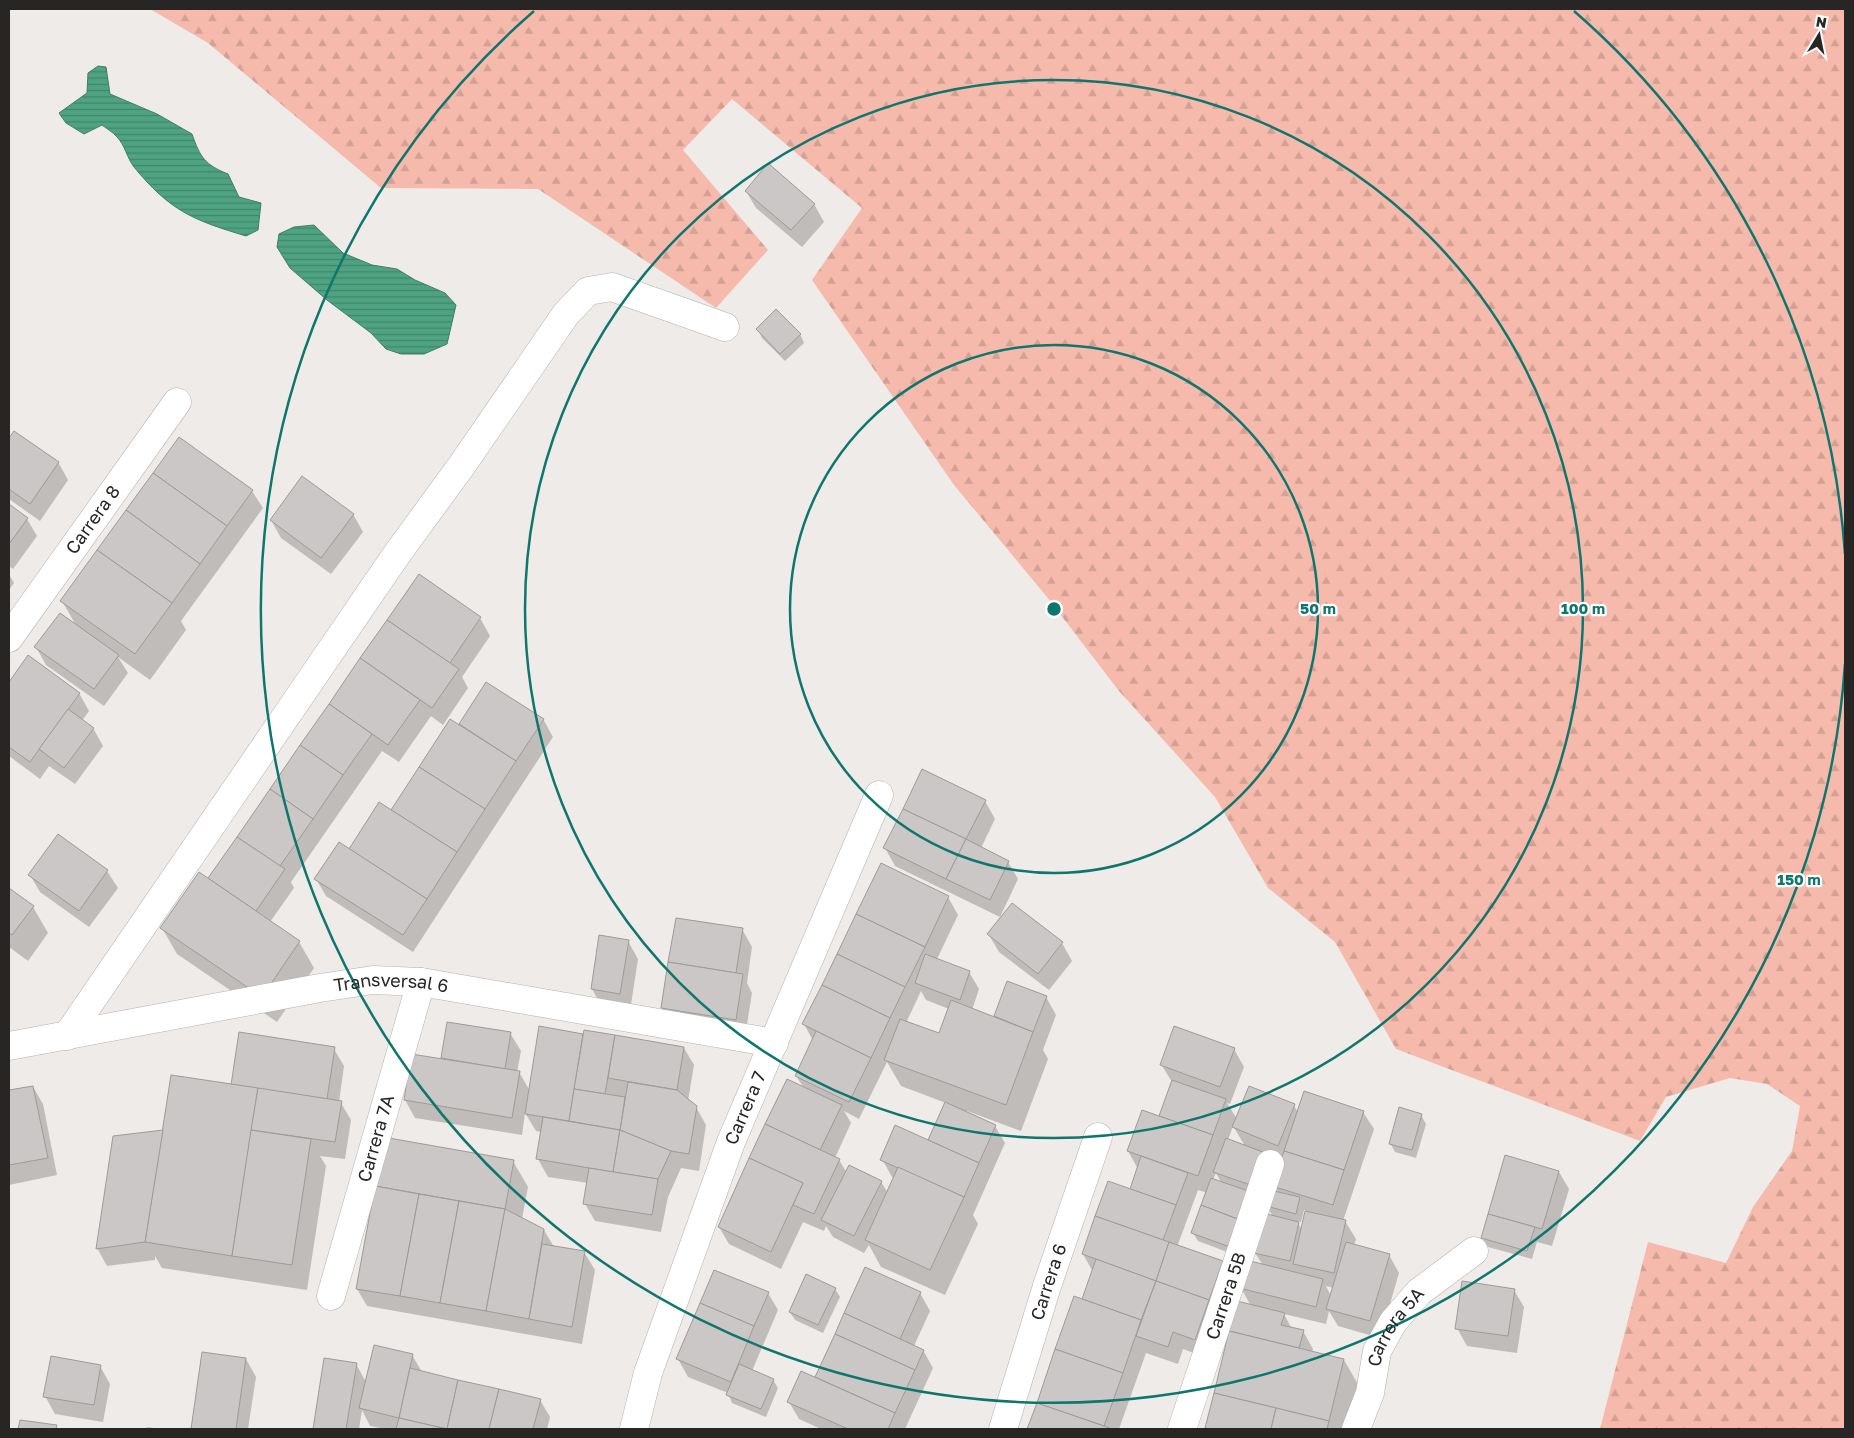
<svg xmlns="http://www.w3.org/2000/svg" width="1854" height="1438" font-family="'Golos Text',sans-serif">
<defs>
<pattern id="forest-firs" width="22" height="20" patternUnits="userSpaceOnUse" patternTransform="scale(1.25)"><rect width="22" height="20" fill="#f6baac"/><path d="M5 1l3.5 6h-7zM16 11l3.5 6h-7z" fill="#d3a094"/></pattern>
<pattern id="water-rules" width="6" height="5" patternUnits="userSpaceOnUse" patternTransform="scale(1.25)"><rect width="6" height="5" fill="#4ea382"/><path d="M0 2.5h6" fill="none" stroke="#41856a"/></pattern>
</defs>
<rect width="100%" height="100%" fill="#efebe9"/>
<polygon fill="url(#forest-firs)" points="150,9 1845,9 1845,1429 1600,1429 1648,1242 1726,1263 1753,1207 1792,1151 1800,1106 1767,1084 1730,1078 1666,1097 1640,1141 1396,1049 1335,942 1268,888 1215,797 1119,691 1047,597 954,485 812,280 862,208 732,99 683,150 768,250 716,308 538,189 381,188 208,43"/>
<g fill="url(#water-rules)" stroke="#427e66">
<path d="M98,66L106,67L110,94L157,114L192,134C200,157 205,165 228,174L239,197L261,203L258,230L246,236C193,220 170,211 134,167C127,158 125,145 117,137C113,132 107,129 102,125L84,134L66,123L59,113L87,93L88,73Z"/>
<polygon points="314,225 343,253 372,265 397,269 415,280 445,293 456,305 447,344 424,354 401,354 386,349 371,333 327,300 290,268 277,247 279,234 294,227"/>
</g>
<g fill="#0003" fill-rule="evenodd">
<polygon points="746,191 814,204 824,222 802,247 756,208"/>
<polygon points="758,329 800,334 804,343 785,361 762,338"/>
<polygon points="14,433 58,462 68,480 40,521 9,499 9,440"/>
<polygon points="179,439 252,491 263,508 181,621 186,630 150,680 118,657 128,673 104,706 46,665 36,647 77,627 62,601"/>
<polygon points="9,505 27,519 37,536 13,569 9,566"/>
<polygon points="353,514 363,532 331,574 281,538 271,520"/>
<polygon points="9,574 14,583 9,590"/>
<polygon points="419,576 480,618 490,636 462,677 468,688 443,725 431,716 399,762 382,751 291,882 294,888 270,922 299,942 314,968 277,1022 177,954 162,928 209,879"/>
<polygon points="28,657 79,693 89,711 82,721 93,728 103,746 75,784 49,766 40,779 9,756 9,684"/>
<polygon points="486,683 543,719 553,737 413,952 326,896 316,879 392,812 459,725"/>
<polygon points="985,801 995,819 981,848 1008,862 1018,879 1000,917 895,866 885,848"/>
<polygon points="107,871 118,888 89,927 40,892 30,875"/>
<polygon points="9,890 33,907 48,933 28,961 9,947"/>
<path d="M948,897L958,915L937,959L969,972L979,989L972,1010L997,1019L995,1016L1046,997L1056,1015L1043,1050L1048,1059L1021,1131L967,1111L966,1112L995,1126L1005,1143L973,1215L978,1224L945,1295L881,1267L869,1245L864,1253L833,1237L826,1226L824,1231L803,1222L781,1269L729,1244L719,1227L804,1088L796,1076L813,1041L804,1024ZM921,991L926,1000L949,1009L940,1035L906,1023ZM887,1062L901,1086L946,1103L928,1142L882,1159L892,1177L894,1178L888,1193L881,1182L850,1166L847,1173L839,1160L835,1158L851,1123L844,1111L859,1119Z"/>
<polygon points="742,929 752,947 747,983 752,993 745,1037 672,1025 662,1007"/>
<polygon points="989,935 1062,943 1072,961 1049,990 999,952"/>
<polygon points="628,941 638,959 630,1011 602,1007 592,989"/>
<polygon points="448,1023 510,1033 521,1051 517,1072 519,1072 530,1091 540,1028 584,1035 585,1032 684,1048 694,1065 688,1101 696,1107 706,1125 699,1171 681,1168 668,1197 661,1232 595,1221 585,1204 588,1183 548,1177 538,1159 542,1132 536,1131 525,1113 522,1135 415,1118 405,1100 412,1055 442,1060"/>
<polygon points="334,1049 344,1066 339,1102 341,1103 351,1120 345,1159 320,1156 326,1166 307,1290 162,1268 155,1256 155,1260 107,1266 97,1248 164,1131 232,1086"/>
<path d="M1234,1049L1244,1067L1230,1104L1227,1103L1237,1119L1294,1105L1298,1113L1363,1112L1374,1129L1343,1221H1345L1356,1239L1354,1245L1389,1255L1399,1273L1380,1338L1338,1326L1329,1311L1326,1324L1284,1314L1292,1329L1303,1331L1313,1349L1312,1352L1344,1360L1359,1386L1348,1429H1206L1238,1302L1251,1306L1241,1288L1263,1265L1255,1253L1273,1217L1267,1206L1235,1255L1198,1241L1193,1233L1207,1193L1198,1190L1177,1247L1222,1262L1232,1280L1205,1357L1183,1349L1178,1364L1146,1353L1119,1429H1029L1075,1298L1083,1301L1093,1272L1083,1254L1131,1190L1138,1169L1128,1151L1160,1118L1172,1082L1161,1064ZM1233,1126L1245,1146L1228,1140ZM1216,1173L1221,1182L1213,1180ZM1273,1184L1278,1193L1270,1191ZM1304,1210L1307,1211L1302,1230L1297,1221L1301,1222ZM1326,1286L1334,1288L1331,1296Z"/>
<polygon points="33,1087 43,1104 57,1175 9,1185 9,1091"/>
<polygon points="1421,1115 1426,1124 1416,1158 1395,1152 1390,1143"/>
<polygon points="513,1161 528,1187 522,1219 544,1230 554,1247 584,1252 595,1270 582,1344 367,1306 357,1289 376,1186"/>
<polygon points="1559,1172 1569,1189 1552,1246 1537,1242 1532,1259 1488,1247 1483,1238"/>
<polygon points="866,1268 920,1293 930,1311 914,1346 923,1350 933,1368 905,1429 821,1429 799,1419 789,1402 816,1379"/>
<polygon points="835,1289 840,1297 823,1333 795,1320 790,1312"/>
<polygon points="1514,1290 1524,1307 1517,1353 1467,1346 1457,1328"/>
<polygon points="768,1293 778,1310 752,1371 773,1380 778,1388 766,1417 732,1403 728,1393 688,1377 678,1359"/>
<polygon points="203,1353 246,1359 256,1377 248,1429 192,1429"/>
<polygon points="412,1355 422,1372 540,1400 550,1417 547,1429 386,1429 370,1426 362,1410 359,1429 314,1429 325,1359 356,1364 366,1382"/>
<polygon points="100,1366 110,1384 103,1422 55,1414 45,1396"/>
<polygon points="147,1427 161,1429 146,1429"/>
</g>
<g fill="#cbc7c6" stroke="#9e9a99">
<polygon points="768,163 815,204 791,230 745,191"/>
<polygon points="776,309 801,334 780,354 756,329"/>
<polygon points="14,431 59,462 30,504 9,489 9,438"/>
<polygon points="179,437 253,490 227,526 153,473"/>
<polygon points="153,473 227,526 200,564 126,510"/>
<polygon points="302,476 354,514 321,558 270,520"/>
<polygon points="9,504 28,518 9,544"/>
<polygon points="126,510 200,564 172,603 97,550"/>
<polygon points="97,550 172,603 135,654 60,601"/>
<polygon points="419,574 481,617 450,663 387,620"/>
<polygon points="60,613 119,655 94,689 34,647"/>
<polygon points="387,620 459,669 432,708 360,658"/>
<polygon points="28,655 80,693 30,762 9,747 9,682"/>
<polygon points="360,658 420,700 388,745 329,704"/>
<polygon points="486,682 544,719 516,761 459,724"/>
<polygon points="329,704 372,734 343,775 300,745"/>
<polygon points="68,709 94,728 64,768 39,749"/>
<polygon points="450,719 516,761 485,809 419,767"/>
<polygon points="300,745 343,775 313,819 270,789"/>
<polygon points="419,767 485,809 457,852 391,810"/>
<polygon points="922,769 986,800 966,839 903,809"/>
<polygon points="270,789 313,819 280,866 237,837"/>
<polygon points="379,802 457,852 427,899 349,849"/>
<polygon points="903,809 966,839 946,879 883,848"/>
<polygon points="58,834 108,870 79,911 28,875"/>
<polygon points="237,837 285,869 256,911 208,878"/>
<polygon points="966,839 1009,861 990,900 946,879"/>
<polygon points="339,842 427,899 403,935 314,879"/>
<polygon points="881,863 949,896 925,947 856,914"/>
<polygon points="199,872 300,941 262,997 160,928"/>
<polygon points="9,888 34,906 12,935 9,933"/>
<polygon points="1012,903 1063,942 1038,974 987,934"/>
<polygon points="856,914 925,947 905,987 837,954"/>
<polygon points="676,918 743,928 736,973 668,962"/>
<polygon points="599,935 629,940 620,994 591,989"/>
<polygon points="837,954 905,987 890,1018 822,985"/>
<polygon points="925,954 970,971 960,1000 915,983"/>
<polygon points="668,962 743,974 736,1020 661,1008"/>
<polygon points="1007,981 1047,996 1033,1032 994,1016"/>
<polygon points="822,985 890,1018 871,1058 802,1024"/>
<polygon points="951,1000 1033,1032 1006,1105 884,1060 900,1019 939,1033"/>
<polygon points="447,1022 511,1032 505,1069 441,1058"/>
<polygon points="539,1026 583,1034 569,1121 525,1114"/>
<polygon points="1174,1026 1235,1048 1220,1087 1160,1065"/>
<polygon points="584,1030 615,1035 605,1094 574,1089"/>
<polygon points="816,1031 871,1058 849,1102 795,1076"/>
<polygon points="239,1032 335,1047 327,1099 231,1085"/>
<polygon points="615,1035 684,1047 677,1090 608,1078"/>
<polygon points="411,1054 520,1071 512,1118 404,1100"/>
<polygon points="171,1075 258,1088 232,1256 145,1242"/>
<polygon points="787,1079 842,1105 820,1150 765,1124"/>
<polygon points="1172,1080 1226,1099 1213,1135 1159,1116"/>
<polygon points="628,1082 677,1090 697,1106 689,1154 671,1151 620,1130"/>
<polygon points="33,1086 48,1158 9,1165 9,1090"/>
<polygon points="1249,1086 1295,1104 1278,1146 1232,1127"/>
<polygon points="258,1088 342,1101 335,1142 251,1130"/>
<polygon points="574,1089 625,1097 620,1130 569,1121"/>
<polygon points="1304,1091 1364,1111 1344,1170 1284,1151"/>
<polygon points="945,1102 996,1125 979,1163 928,1140"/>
<polygon points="1399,1107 1422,1114 1412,1150 1389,1144"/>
<polygon points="1142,1110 1213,1135 1198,1176 1127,1151"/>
<polygon points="543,1117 620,1130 613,1172 536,1159"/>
<polygon points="765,1124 840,1159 814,1214 793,1205 803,1183 749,1158"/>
<polygon points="895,1125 979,1163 964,1197 880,1160"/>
<polygon points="163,1130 145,1242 96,1249 113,1136"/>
<polygon points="251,1130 311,1139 292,1265 232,1256"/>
<polygon points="620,1130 671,1151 658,1179 613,1172"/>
<polygon points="383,1137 514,1160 505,1209 375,1186"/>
<polygon points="1226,1138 1268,1154 1256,1187 1213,1172"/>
<polygon points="1284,1151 1344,1170 1333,1205 1272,1186"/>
<polygon points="1505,1155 1559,1171 1542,1229 1488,1214"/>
<polygon points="1141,1156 1188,1173 1176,1205 1130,1189"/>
<polygon points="749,1158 803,1183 771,1252 718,1227"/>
<polygon points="849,1165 882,1181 854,1236 821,1220"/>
<polygon points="898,1167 964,1197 930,1270 865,1240"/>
<polygon points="589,1168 658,1179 652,1215 583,1204"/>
<polygon points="1211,1178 1251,1192 1240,1220 1201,1205"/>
<polygon points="1108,1181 1176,1205 1163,1240 1095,1216"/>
<polygon points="375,1186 419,1194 400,1296 356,1289"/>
<polygon points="1270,1190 1300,1197 1296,1214 1266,1206"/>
<polygon points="419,1194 459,1201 440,1303 400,1296"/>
<polygon points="459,1201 505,1209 486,1311 440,1303"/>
<polygon points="1201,1205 1240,1220 1230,1247 1191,1233"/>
<polygon points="505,1209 544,1229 529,1319 486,1311"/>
<polygon points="1305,1211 1346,1220 1334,1273 1293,1264"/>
<polygon points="1263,1213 1299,1222 1290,1261 1254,1253"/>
<polygon points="1488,1214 1535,1227 1527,1251 1481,1238"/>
<polygon points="1095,1216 1169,1242 1156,1281 1082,1254"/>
<polygon points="1169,1242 1223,1261 1209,1300 1156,1281"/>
<polygon points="1346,1242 1390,1254 1370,1321 1326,1309"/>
<polygon points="542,1244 585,1251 572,1327 529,1319"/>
<polygon points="1096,1259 1156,1281 1141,1320 1082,1299"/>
<polygon points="1246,1260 1323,1279 1316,1307 1239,1288"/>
<polygon points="865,1267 921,1292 900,1339 844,1313"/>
<polygon points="714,1270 769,1292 754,1326 700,1303"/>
<polygon points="806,1274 836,1288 818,1325 789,1312"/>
<polygon points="1156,1281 1209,1300 1195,1340 1173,1332 1168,1347 1136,1336"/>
<polygon points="1462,1281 1515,1289 1508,1336 1455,1329"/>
<polygon points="1074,1296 1141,1320 1123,1373 1055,1349"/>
<polygon points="1237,1301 1285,1313 1281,1325 1304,1330 1299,1348 1229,1331"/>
<polygon points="700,1303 754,1326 731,1382 676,1359"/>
<polygon points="844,1313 924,1350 915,1370 835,1334"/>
<polygon points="1229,1331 1344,1359 1329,1421 1214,1393"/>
<polygon points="835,1334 915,1370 895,1413 815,1377"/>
<polygon points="374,1345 413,1354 399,1418 359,1408"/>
<polygon points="1055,1349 1123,1373 1104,1426 1037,1403"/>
<polygon points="202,1352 246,1358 236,1429 191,1429"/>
<polygon points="51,1356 101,1365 94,1405 43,1397"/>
<polygon points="324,1358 357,1363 346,1429 313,1429"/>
<polygon points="739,1364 774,1379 761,1409 726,1395"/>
<polygon points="410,1368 458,1380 447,1429 399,1418"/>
<polygon points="801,1371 895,1413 888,1429 848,1429 787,1402"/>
<polygon points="458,1380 499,1389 489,1429 447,1429"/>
<polygon points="499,1389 541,1399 533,1429 489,1429"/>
<polygon points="1214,1393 1276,1408 1271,1429 1212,1429 1205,1428"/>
<polygon points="1037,1403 1104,1426 1112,1429 1027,1429"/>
<polygon points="1276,1408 1329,1421 1327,1429 1271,1429"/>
<polygon points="399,1418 447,1429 396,1429"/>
<polygon points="20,1420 57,1425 56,1429 18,1429"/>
</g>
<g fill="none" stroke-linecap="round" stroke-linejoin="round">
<defs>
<g id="minor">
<path id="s1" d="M9,638L177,402"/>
<polyline points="67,1036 397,554 462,465 566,314 588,291 612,287 725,327"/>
<path id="s2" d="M9,1046L320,988L373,980L421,982L774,1043"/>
<path id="s3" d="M331,1296L421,982"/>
<path id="s4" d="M634,1429L648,1373L731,1142L879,795"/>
<path id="s5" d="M1003,1429L1047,1286L1098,1137"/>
<path id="s6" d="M1182,1429L1270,1164"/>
<path id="s7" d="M1356,1429L1370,1393L1377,1351L1393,1322L1419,1292L1474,1251"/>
</g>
</defs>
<use href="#minor" stroke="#b4b0af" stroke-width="29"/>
<use href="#minor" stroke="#fff" stroke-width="28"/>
</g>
<g fill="none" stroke="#0f766e" stroke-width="2.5">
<circle cx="1054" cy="609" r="264"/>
<circle cx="1054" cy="609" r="529"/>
<path d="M1845 664A793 793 0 1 1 534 11M1574 11A793 793 0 0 1 1845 554"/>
</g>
<g text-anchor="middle" stroke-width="4.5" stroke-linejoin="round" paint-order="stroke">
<g font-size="18" fill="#272625" stroke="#fff">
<text dy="6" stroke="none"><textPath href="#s1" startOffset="145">Carrera 8</textPath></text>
<text dy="6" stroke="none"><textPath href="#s2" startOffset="388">Transversal 6</textPath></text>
<text dy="6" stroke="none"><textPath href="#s4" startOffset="340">Carrera 7</textPath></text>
<text dy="6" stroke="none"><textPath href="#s3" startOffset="164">Carrera 7A</textPath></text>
<text dy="6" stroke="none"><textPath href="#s5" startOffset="154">Carrera 6</textPath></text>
<text dy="6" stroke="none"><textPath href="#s6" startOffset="140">Carrera 5B</textPath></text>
<text dy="6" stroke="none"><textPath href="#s7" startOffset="111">Carrera 5A</textPath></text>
</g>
</g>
<circle cx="1054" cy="609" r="8" fill="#0f766e" stroke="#fff" stroke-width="2.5"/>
<g font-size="15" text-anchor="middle" font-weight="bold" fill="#0f766e" stroke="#fff" stroke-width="4.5" stroke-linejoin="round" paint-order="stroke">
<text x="1318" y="614">50 m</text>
<text x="1583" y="614">100 m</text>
<text x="1799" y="885">150 m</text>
</g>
<rect width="1854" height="1438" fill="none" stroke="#272625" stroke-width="20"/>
<g transform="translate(1819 35) rotate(10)" stroke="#ffffff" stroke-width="4" paint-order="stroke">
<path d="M0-4L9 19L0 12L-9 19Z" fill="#272625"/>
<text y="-8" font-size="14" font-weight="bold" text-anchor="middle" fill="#272625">N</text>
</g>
</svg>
